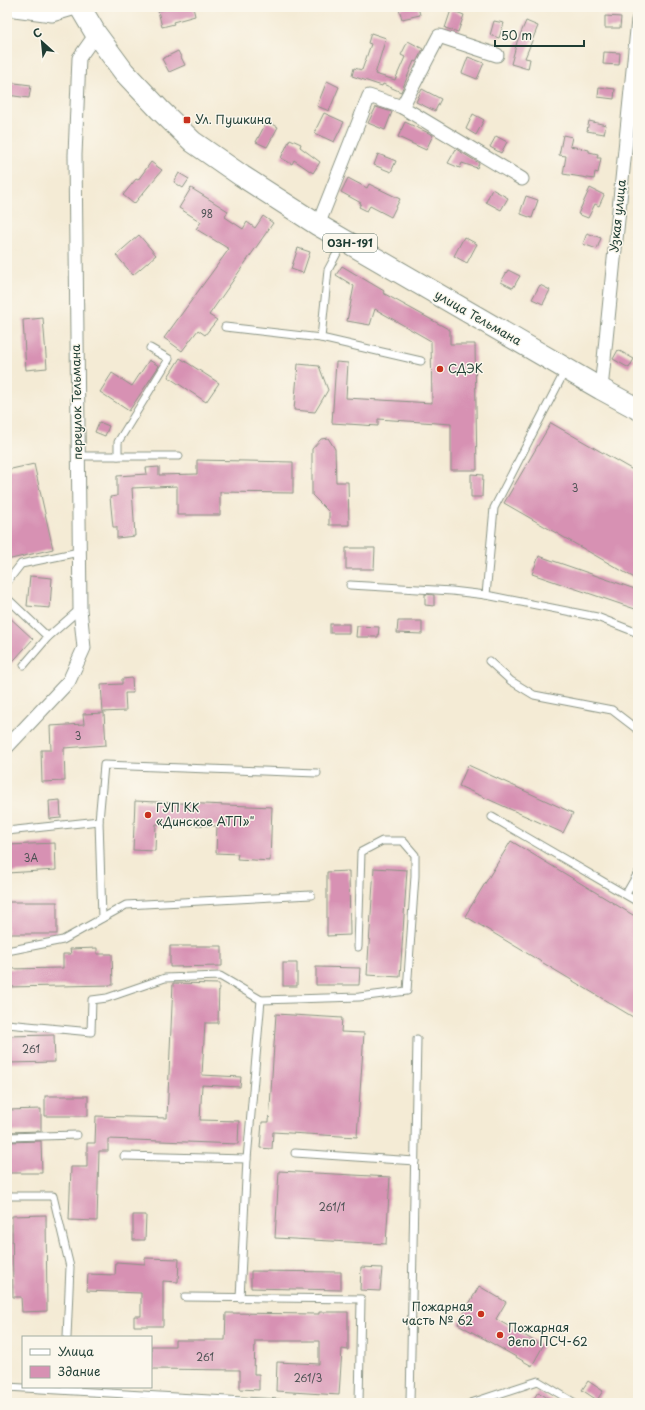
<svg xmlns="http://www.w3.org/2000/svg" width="645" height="1410" font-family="'Playpen Sans',sans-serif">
<rect width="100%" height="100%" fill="#fbf7ec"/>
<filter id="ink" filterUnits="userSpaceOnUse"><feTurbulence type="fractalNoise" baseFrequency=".025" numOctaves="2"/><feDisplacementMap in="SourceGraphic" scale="8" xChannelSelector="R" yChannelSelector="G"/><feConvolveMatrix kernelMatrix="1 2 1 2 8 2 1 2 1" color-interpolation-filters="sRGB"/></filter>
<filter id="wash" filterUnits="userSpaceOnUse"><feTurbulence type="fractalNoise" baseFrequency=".012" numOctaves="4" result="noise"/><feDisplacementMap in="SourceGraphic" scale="16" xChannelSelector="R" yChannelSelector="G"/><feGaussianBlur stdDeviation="0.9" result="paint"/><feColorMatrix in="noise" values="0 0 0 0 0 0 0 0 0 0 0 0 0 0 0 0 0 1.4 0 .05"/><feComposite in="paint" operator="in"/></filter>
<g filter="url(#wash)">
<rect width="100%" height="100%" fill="#f4ebd5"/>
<g id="blocks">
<g fill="#d791b3">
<polygon points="174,7 193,7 195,16 173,22 174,24 162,27 158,11"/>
<polygon points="407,7 418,7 420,15 402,19 399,9"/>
<polygon points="451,10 464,15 458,32 445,28"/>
<polygon points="605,16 621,17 620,28 605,28"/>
<polygon points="494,21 504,23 499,38 490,35"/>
<polygon points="526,21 538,26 525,58 530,59 528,69 511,64 517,42"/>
<polygon points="371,33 386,38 375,74 395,80 405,57 401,55 408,41 423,49 416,62 414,61 401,92 383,84 382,86 352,76 354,68 362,70 371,44 368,43"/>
<polygon points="178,51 185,65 169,72 162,59"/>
<polygon points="604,52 620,53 619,65 603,64"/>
<polygon points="468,57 484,63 477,79 462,73"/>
<polygon points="327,81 339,87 329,111 317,106"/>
<polygon points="7,82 31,85 29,98 7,95"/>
<polygon points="599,87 615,89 614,99 598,97"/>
<polygon points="422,89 441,99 435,111 416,102"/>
<polygon points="376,107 392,112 385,130 368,123"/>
<polygon points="324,113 344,122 334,142 314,133"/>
<polygon points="473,114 484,120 476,135 466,129"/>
<polygon points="267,121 278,127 267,147 256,142"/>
<polygon points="589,121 606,125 604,134 587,131"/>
<polygon points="405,122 433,135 426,150 398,137"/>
<polygon points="563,135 572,137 570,146 589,150 589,152 598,154 597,158 601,158 598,173 595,172 594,179 563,174 566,156 559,155"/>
<polygon points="496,136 507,142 501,153 490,147"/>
<polygon points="290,139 301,144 300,147 320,162 313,173 294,160 292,164 281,158"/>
<polygon points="456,149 479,163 477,168 462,163 460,168 448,163"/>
<polygon points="378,154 396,161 391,172 374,165"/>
<polygon points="151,162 162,170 134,204 123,195 136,179 138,180"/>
<polygon points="179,173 189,179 183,188 174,182"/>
<polygon points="348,178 367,188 369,184 400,199 391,217 370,206 367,211 359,207 361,203 341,192"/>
<polygon points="191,188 228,211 225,217 243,229 247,222 255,228 263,216 273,223 209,315 217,320 205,335 198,330 182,351 164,338 229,249 196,229 201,222 179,208"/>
<polygon points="590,188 604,195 599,206 595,204 588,218 578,214"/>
<polygon points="492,189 508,198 501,210 486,202"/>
<polygon points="526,196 538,200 532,218 521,214 521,210"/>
<polygon points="587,233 601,238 597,249 583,244"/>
<polygon points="139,235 156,255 133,275 116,255"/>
<polygon points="464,237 477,244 467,263 454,256"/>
<polygon points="298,248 310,252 303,273 291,269"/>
<polygon points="342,266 384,291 383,293 450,330 450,344 475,344 477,470 451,470 451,424 378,419 378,426 332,423 336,362 348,363 346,398 432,403 431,341 375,309 370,325 347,321 354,286 336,275"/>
<polygon points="508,270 520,276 513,288 501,282"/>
<polygon points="540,285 550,290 543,304 532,299"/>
<polygon points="43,318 47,368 26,370 23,320"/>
<polygon points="618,350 634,359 629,368 613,359"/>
<polygon points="180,358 219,383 206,402 168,377"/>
<polygon points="149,360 159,366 129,411 100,392 112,373 132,386"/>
<polygon points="298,364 319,366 328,390 315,412 294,410"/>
<polygon points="99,422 109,426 105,436 95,432"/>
<polygon points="551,423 638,473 638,580 504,503"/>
<polygon points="328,438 335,449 336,482 348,482 349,525 329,525 329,512 312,495 312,449 321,439"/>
<polygon points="197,460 293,462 293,493 220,492 220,515 177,515 177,486 132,488 135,536 117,538 117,527 113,527 110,497 117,496 117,476 147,474 146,468 159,467 159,475 197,474"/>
<polygon points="34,464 53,549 7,560 7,470"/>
<polygon points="471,474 483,475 482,497 471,497"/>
<polygon points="346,548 375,548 374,569 346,569"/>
<polygon points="539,556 638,590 638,610 532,574"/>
<polygon points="30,576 52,578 50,608 27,606"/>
<polygon points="425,594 434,595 434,606 425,605"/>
<polygon points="7,615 33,639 7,668"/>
<polygon points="398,621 422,621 422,634 397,633"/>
<rect x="330" y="624" width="19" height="9"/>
<polygon points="357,626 379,627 378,637 356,637"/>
<polygon points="132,678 133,693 125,693 126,711 103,712 101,685 122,684 122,679"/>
<polygon points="104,713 106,745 64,748 65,781 42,782 41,750 51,750 50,726 84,724 83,714"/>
<polygon points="468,765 573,813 563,833 459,786"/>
<polygon points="60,800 61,818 50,819 49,801"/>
<polygon points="135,801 272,807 270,861 237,859 238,854 216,853 217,826 156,824 155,851 133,850"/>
<polygon points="511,841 638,918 638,1020 465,916"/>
<polygon points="55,843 56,870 7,873 7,845"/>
<polygon points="374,868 407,870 400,977 367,975"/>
<polygon points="349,871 350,935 327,936 327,872"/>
<rect x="7" y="902" width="50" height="32"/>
<polygon points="170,946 222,946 222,966 170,967"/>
<polygon points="97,948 97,954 112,954 113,985 7,987 7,969 63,968 63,954 71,954 70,949"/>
<rect x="283" y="963" width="14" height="23"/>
<polygon points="316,967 360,968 359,985 316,985"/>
<polygon points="173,983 219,984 218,1023 205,1023 202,1075 241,1077 240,1087 202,1085 200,1120 239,1121 238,1144 108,1139 108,1151 99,1151 97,1221 69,1220 71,1167 87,1167 87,1143 95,1143 96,1116 167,1118"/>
<polygon points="276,1014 342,1018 341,1032 364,1033 357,1137 273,1132 272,1149 260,1148 262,1122 269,1122"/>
<polygon points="54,1035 55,1062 7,1063 7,1036"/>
<rect x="45" y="1096" width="43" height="20"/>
<polygon points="41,1109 41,1131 7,1132 7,1110"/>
<polygon points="41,1141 42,1173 7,1173 7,1142"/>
<polygon points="279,1171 390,1177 386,1244 275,1238"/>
<polygon points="46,1215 47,1311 22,1312 21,1297 13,1297 12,1216"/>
<polygon points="133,1215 146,1215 145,1240 133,1240"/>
<polygon points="145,1258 179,1259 178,1282 163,1281 163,1326 134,1326 134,1316 141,1316 141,1293 87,1291 88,1274 115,1275 116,1262 145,1264"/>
<polygon points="361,1267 382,1268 380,1291 360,1290"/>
<polygon points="251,1271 341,1272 341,1290 251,1288"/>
<polygon points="479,1286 506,1302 496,1319 543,1346 532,1366 458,1324"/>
<polygon points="319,1312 348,1312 348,1350 342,1349 339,1395 276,1391 277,1362 319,1364 319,1341 255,1341 254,1374 259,1374 259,1390 240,1389 240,1370 151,1369 151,1346 175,1346 175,1340 225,1340 226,1313 319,1314"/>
<polygon points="588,1381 603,1391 597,1400 582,1390"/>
<polygon points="538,1392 556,1403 531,1403"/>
</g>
</g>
</g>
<g filter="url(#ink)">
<use href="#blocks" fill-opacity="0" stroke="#8a9484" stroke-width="1"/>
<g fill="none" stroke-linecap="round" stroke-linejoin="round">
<defs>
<g id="lane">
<polyline points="225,327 321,338 421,361"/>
<polyline points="321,338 328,270 343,242"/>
<polyline points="78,456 179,456"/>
<polyline points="118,456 118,442 169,359 150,348"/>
<polyline points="7,582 21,564 79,552"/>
<polyline points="350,585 452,591 486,595 597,617 638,633"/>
<polyline points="486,595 494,508 565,371"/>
<polyline points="7,598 48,637"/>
<polyline points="489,661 511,681 534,695 612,710 638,730"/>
<polyline points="24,665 48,637 80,609"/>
<polyline points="492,817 638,902"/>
<polyline points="7,831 99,821"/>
<polyline points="626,894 638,873"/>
<polyline points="102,918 99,821 104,765 317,773"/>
<polyline points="7,951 63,940 126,905 311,895"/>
<polyline points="7,1024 91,1032 92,1000 107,998 165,978 220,976 261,1000 359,997 407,991 415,876 415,855 403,841 382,841 361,852 358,947"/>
<polyline points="7,1137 77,1135"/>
<polyline points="295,1153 415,1161"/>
<polyline points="124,1156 247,1159"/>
<polyline points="7,1196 53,1196 70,1267 67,1337"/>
<polyline points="185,1297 361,1299 359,1403"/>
<polyline points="240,1298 247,1159 261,1000"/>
<polyline points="7,1387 279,1403"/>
<polyline points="410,1403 417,1039"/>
<polyline points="471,1403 538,1381 575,1403"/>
</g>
<g id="street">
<polyline points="7,9 52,15 79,7"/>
<polyline points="402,107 439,36 497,55"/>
<polyline points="318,225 369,96 402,107 522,179"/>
<polyline points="601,389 638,20"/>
<polyline points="7,747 69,681 84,648 80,609 75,155 79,58 96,34"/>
</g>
<polyline id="primary" points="80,7 96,34 124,72 160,110 193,142 242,176 318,225 601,389 638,409"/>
</defs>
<use href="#lane" stroke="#8a9484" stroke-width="9"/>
<use href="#street" stroke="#8a9484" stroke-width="15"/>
<use href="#primary" stroke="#8a9484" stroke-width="23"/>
<use href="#lane" stroke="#fff" stroke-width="7"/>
<use href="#street" stroke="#fff" stroke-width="13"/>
<use href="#primary" stroke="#fff" stroke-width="21"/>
</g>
</g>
<g fill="#c8321e" stroke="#fbf7ec" stroke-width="1.5">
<rect x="183" y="116" width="8" height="8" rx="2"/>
<circle cx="440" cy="369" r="4"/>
<circle cx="148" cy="815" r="4"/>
<circle cx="481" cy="1314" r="4"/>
<circle cx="500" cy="1335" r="4"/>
</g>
<g text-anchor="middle" stroke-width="3" stroke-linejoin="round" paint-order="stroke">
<g font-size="10" fill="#4d5254">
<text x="207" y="218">98</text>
<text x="575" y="492">3</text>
<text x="78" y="740">3</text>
<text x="31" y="862">3А</text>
<text x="31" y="1053">261</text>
<text x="332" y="1211">261/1</text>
<text x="205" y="1361">261</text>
<text x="308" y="1382">261/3</text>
</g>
<rect fill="#fbf7ec" stroke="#61756b" stroke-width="1" x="323" y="234" width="54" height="18" rx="3"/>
<g font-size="11" font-weight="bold" fill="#1f3d34">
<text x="350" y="247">03Н-191</text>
</g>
<g font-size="12" fill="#1f3d34" stroke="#fbf7ec" text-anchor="start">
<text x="195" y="124">Ул. Пушкина</text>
<text x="448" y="373">СДЭК</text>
<text x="156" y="812">ГУП КК<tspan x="156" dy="14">«Динское АТП»"</tspan></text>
<text x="473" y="1311" text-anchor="end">Пожарная<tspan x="473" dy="14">часть № 62</tspan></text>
<text x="508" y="1332">Пожарная<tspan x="508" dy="14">депо ПСЧ-62</tspan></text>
</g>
<g font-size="12" fill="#1f3d34" stroke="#fbf7ec">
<text transform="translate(618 216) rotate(-84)" y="4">Узкая улица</text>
<text transform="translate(478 318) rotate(30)" y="4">улица Тельмана</text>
<text transform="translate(77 402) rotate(-91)" y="4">переулок Тельмана</text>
</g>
</g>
<rect width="645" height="1410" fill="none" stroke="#fbf7ec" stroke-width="24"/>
<rect x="22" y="1336" width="130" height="52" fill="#fbf7ec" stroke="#a3ada2"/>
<rect x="30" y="1349" width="20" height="6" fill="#ffffff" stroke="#a3ada2"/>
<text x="58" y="1356" font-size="12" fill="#1f3d34">Улица</text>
<rect x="30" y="1366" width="20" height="12" fill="#d791b3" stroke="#a3ada2"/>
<text x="58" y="1376" font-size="12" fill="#1f3d34">Здание</text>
<g transform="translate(42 42) rotate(333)" stroke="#fbf7ec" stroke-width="3" paint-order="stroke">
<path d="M0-3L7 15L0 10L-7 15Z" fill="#1f3d34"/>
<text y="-6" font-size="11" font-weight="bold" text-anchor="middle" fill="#1f3d34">С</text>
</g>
<path d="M495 40v6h89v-6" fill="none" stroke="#1f3d34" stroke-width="2"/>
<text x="501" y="40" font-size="12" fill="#1f3d34" stroke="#fbf7ec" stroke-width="3" paint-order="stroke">50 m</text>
</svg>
